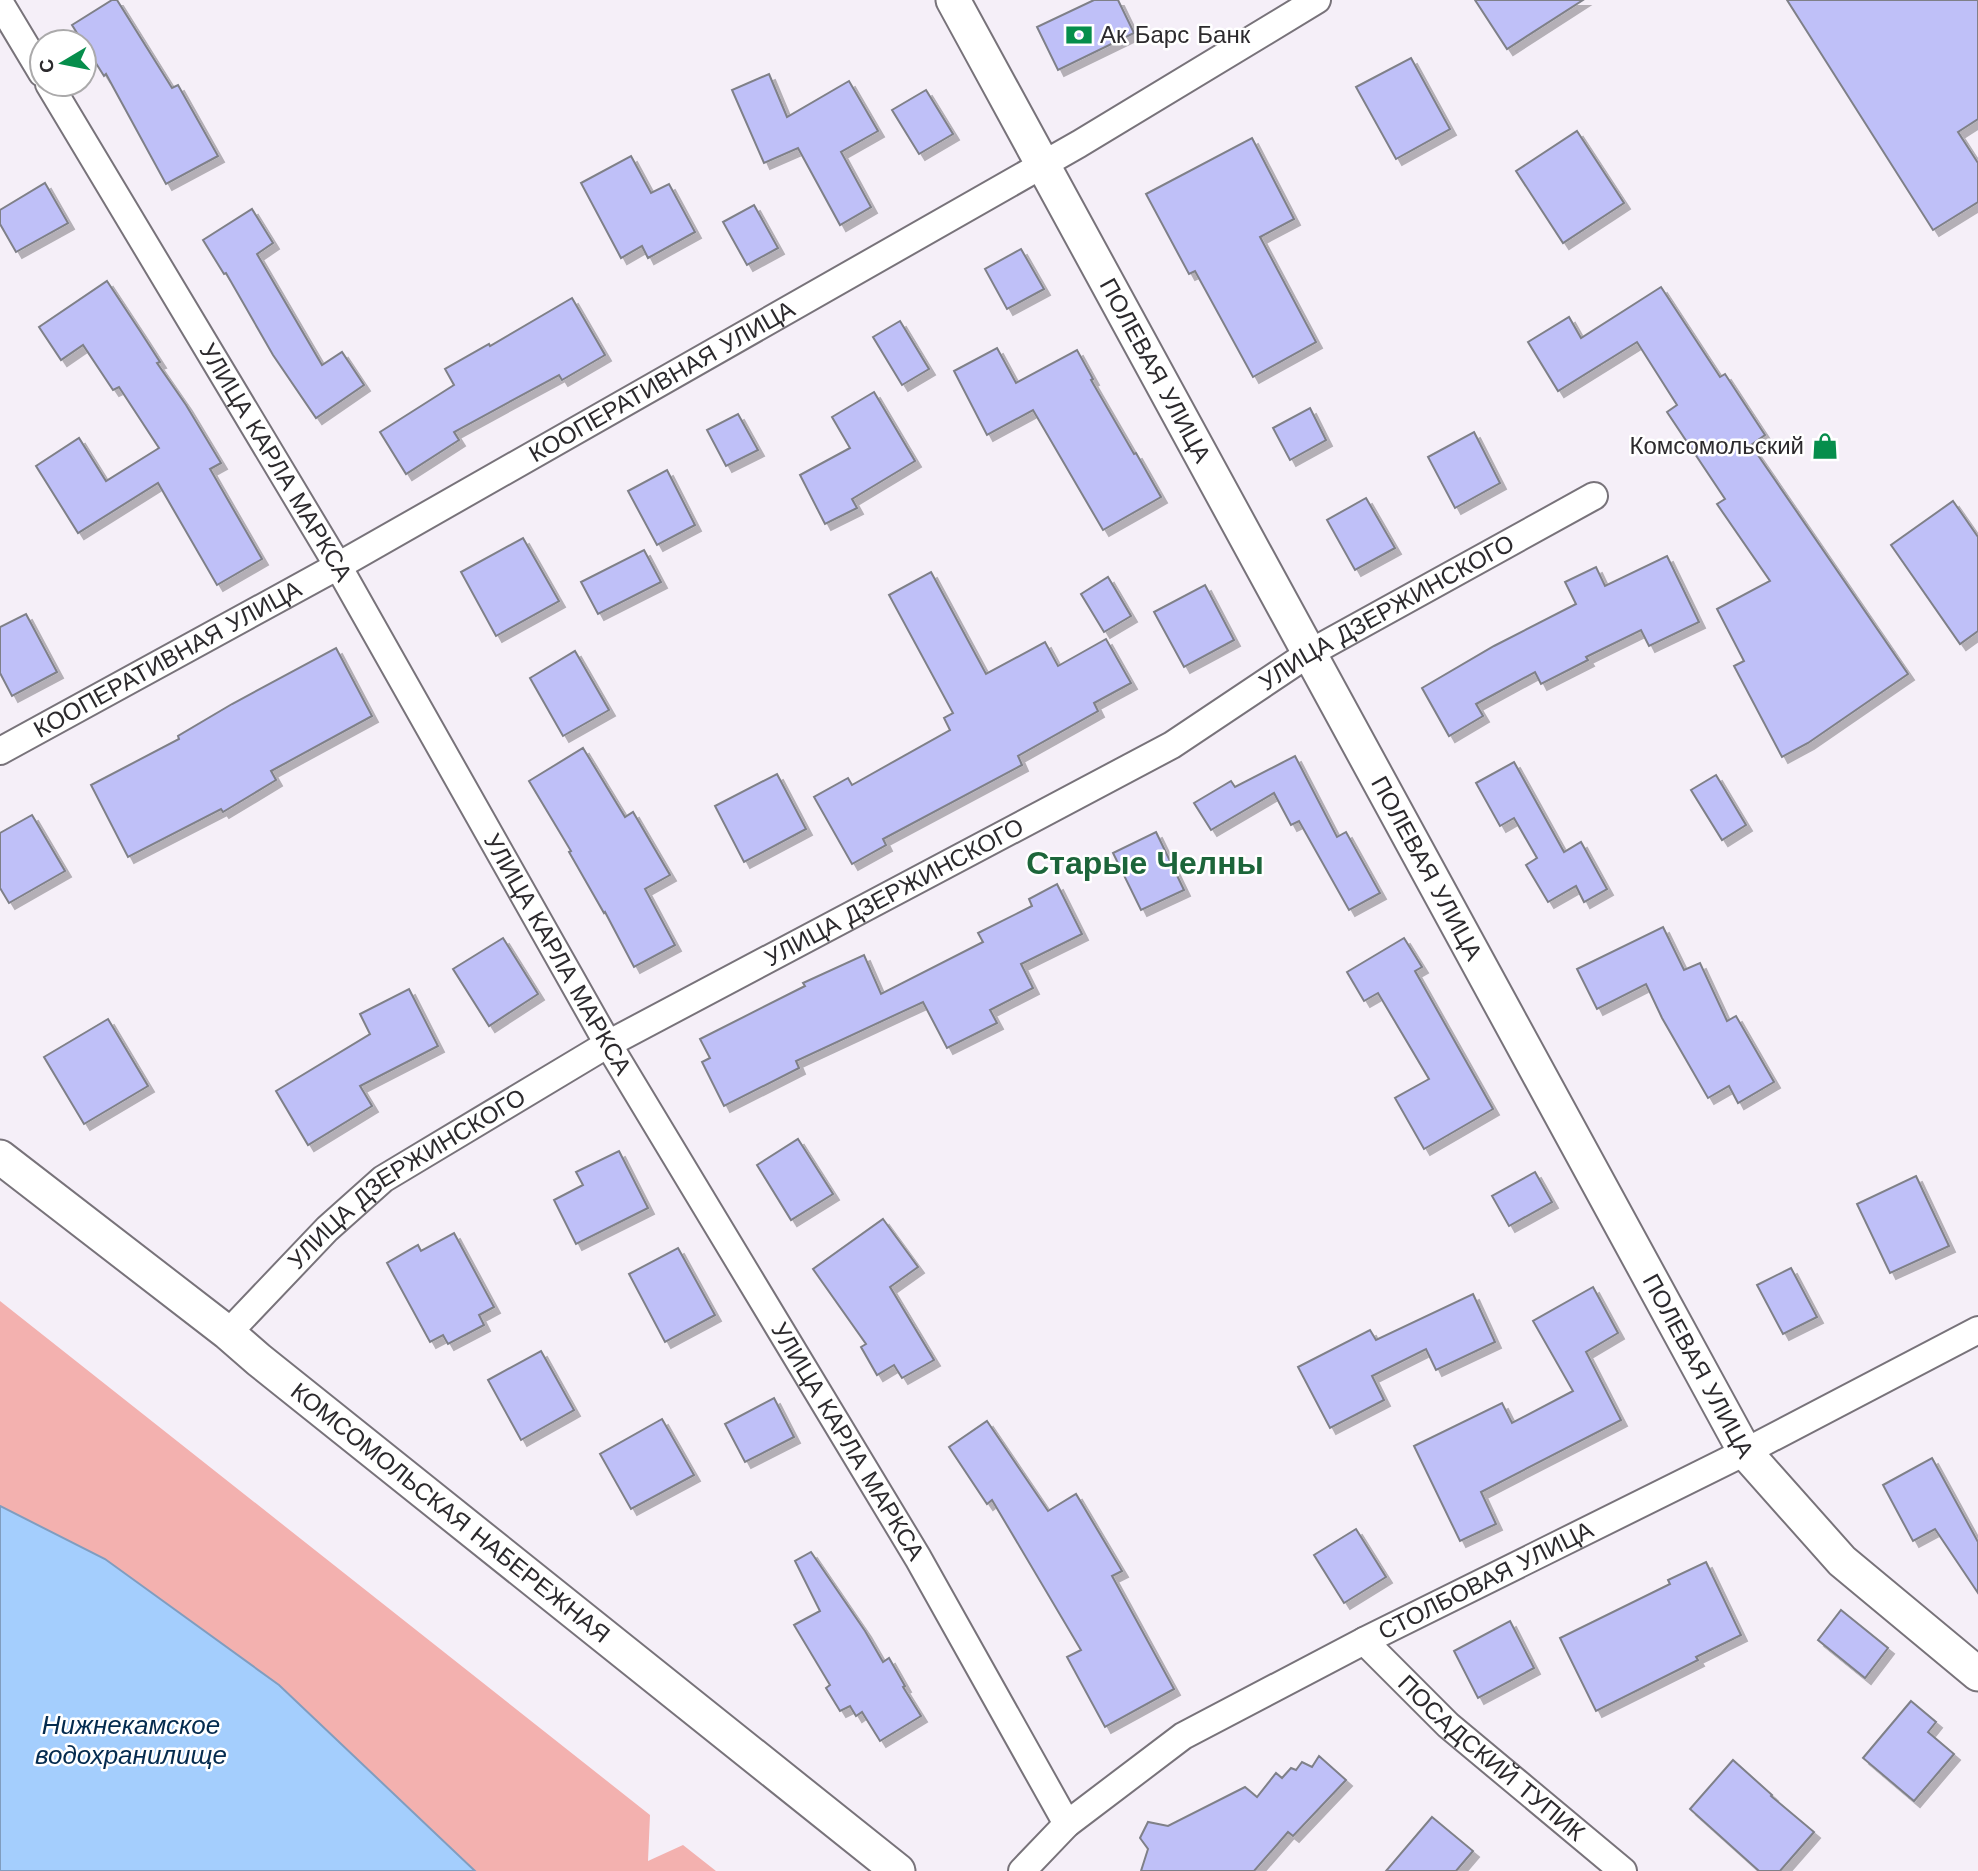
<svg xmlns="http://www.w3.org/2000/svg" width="1978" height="1871" font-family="'Work Sans',sans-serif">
<defs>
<filter id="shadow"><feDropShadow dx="6" dy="6" stdDeviation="0" flood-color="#0004"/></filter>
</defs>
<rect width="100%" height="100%" fill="#f5eff8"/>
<polygon fill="#f3b1af" points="0,1301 650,1815 648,1861 683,1845 716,1871 472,1871 0,1512"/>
<polygon fill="#a4cefd" stroke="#809dbf" stroke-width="2" points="0,1506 105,1559 279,1685 475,1871 0,1871"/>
<g fill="#bfc0f8" stroke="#7f8088" stroke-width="2" filter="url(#shadow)">
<polygon points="112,0 117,0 172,88 178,85 218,156 166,184 106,74 104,76 72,25"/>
<polygon points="1094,0 1118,0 1134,33 1058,70 1037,27"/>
<polygon points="1475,0 1583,0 1507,49"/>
<polygon points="1787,0 1978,0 1978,119 1958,132 1978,163 1978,202 1933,230"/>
<polygon points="1411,58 1450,129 1396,159 1356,87"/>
<polygon points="769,74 787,117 849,81 878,131 841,152 871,207 840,225 798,148 764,163 732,90"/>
<polygon points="926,90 953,134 919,154 892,110"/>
<polygon points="1577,131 1624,203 1563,243 1516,171"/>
<polygon points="1252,138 1294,219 1260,237 1316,342 1253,377 1195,271 1189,274 1146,194"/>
<polygon points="631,156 651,193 669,184 695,232 648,258 642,246 621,258 581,183"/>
<polygon points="45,183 68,223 16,252 0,224 0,210"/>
<polygon points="754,205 778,248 747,265 723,222"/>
<polygon points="252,209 273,243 257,254 322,365 342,352 364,385 316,418 273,355 226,273 224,274 203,240"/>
<polygon points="1021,249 1044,289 1007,309 985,269"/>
<polygon points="107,281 140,331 160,362 157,363 186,405 221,463 210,469 262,559 217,585 158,483 78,533 36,466 79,438 106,481 159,448 119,387 113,390 83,345 61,360 39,327"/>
<polygon points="1661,287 1720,377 1725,374 1765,435 1751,445 1908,674 1808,743 1782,757 1734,666 1744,661 1717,609 1770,581 1717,504 1725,499 1667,412 1677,405 1637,342 1558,391 1528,342 1569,317 1581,338"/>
<polygon points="572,298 605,355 562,380 559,375 454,432 459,440 406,474 380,432 454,385 445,369 489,344 490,346"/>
<polygon points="900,321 929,369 902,385 873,337"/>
<polygon points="997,348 1016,383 1077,350 1093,379 1091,380 1134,454 1136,453 1161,497 1103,530 1033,410 987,435 954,371"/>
<polygon points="874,392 915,461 852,499 857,508 825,524 800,475 850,448 832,417"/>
<polygon points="1310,408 1326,440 1290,460 1273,428"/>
<polygon points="738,414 758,450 726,466 707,430"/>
<polygon points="1474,432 1500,483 1455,508 1428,457"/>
<polygon points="667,470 695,525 657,545 628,491"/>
<polygon points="1366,498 1395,548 1355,570 1327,520"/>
<polygon points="1953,501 1978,537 1978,631 1960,644 1891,545"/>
<polygon points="523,538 559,601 496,636 461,572"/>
<polygon points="644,550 661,582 598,614 581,582"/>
<polygon points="1667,556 1699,622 1649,646 1641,630 1586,657 1588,660 1541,684 1535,672 1476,704 1483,716 1449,736 1422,688 1494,646 1576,604 1565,582 1596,567 1605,586"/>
<polygon points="931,572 986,674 1045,642 1058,666 1106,639 1131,683 1094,703 1098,711 1018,756 1022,765 883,839 886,845 852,864 814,797 848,778 852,785 950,730 944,718 953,713 889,595"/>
<polygon points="1108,577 1131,616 1104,632 1081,594"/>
<polygon points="1205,585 1234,640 1184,667 1154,612"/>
<polygon points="26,614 57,672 12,696 0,673 0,627"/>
<polygon points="336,648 372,716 271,771 276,780 223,812 221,809 128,857 91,785 179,739 178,736 232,704"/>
<polygon points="575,651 609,710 563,736 530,678"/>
<polygon points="583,748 625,817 633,812 670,875 645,889 675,945 634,967 605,912 604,913 569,852 571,851 529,781"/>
<polygon points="1295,756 1337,837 1346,832 1380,893 1349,910 1299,821 1291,825 1274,793 1211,830 1194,803 1231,781 1235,787"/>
<polygon points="1514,762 1564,852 1581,842 1607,889 1584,902 1576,886 1548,902 1526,865 1537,858 1514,818 1500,826 1476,783"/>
<polygon points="777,774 806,829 744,862 715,806"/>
<polygon points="1716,775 1746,825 1722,840 1691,790"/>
<polygon points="32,815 65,871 9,903 0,888 0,833"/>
<polygon points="1156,832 1184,890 1141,910 1113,853"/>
<polygon points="1057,884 1082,934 1021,964 1033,988 990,1010 997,1023 947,1048 923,1002 796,1061 799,1068 724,1106 702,1062 710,1058 700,1039 805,986 803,983 864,955 881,994 983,942 978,933 1032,906 1029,899"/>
<polygon points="1663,927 1684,970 1700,963 1727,1021 1736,1016 1774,1082 1738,1103 1729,1086 1708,1098 1662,1018 1646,984 1597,1009 1577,969"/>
<polygon points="503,938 538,994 489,1026 453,969"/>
<polygon points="1404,938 1422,967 1415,971 1493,1109 1424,1149 1395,1098 1429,1079 1378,993 1364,1001 1347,972"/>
<polygon points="409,989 438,1046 360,1086 372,1106 308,1145 276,1091 370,1034 360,1014"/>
<polygon points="108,1019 148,1086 84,1124 44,1057"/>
<polygon points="798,1139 833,1194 791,1220 757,1165"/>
<polygon points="619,1151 648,1208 576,1244 554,1200 583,1185 576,1172"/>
<polygon points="1535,1172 1552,1202 1509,1226 1492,1196"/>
<polygon points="1916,1176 1949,1246 1890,1273 1857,1204"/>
<polygon points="883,1219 918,1267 890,1287 934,1360 902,1378 894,1365 877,1375 861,1347 866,1344 813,1269"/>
<polygon points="454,1233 494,1307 479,1315 484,1325 448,1344 443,1335 430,1342 387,1263 418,1245 421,1251"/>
<polygon points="678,1248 715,1315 665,1342 629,1274"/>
<polygon points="1791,1268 1817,1317 1783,1334 1757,1285"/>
<polygon points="1593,1287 1618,1333 1586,1352 1621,1420 1481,1492 1496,1524 1460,1541 1414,1446 1502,1403 1512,1423 1573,1391 1533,1321"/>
<polygon points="1473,1294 1495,1342 1436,1370 1426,1349 1372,1376 1384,1400 1330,1428 1298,1367 1370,1330 1376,1340"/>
<polygon points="541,1351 574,1410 521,1440 488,1380"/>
<polygon points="774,1398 794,1437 745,1462 725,1424"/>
<polygon points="662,1419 694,1475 631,1509 600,1454"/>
<polygon points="987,1421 1048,1511 1076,1494 1122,1571 1112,1576 1174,1689 1105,1727 1067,1657 1081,1650 992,1500 987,1504 949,1447"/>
<polygon points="1932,1458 1978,1542 1978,1593 1935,1529 1913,1541 1883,1485"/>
<polygon points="1356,1529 1386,1577 1344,1603 1314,1555"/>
<polygon points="811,1552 865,1631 883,1662 889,1658 905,1686 903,1687 921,1716 880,1741 862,1712 856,1716 850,1706 840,1711 826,1688 830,1685 794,1625 820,1611 795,1561"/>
<polygon points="1706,1562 1741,1635 1696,1657 1698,1660 1596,1711 1560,1638 1670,1584 1668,1580"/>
<polygon points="1841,1610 1888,1648 1865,1678 1818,1640"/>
<polygon points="1510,1621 1534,1668 1478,1698 1454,1651"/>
<polygon points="1911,1701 1936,1722 1928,1732 1954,1754 1914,1801 1863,1758"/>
<polygon points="1319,1756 1346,1780 1293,1836 1288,1832 1254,1871 1141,1871 1148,1849 1140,1838 1148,1822 1168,1826 1245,1787 1257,1797 1276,1773 1282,1778 1291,1768 1296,1770 1302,1762 1312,1767"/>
<polygon points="1733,1760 1772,1795 1771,1796 1814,1832 1780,1871 1759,1871 1690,1809"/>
<polygon points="1432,1817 1473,1851 1456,1871 1386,1871"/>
</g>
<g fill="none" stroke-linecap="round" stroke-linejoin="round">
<defs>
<g id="minor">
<polyline points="0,3 42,73"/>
<path id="s1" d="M49,84L338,566L608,1044L918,1558L1067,1824"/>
<path id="s2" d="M0,751L338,566L1079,144L1317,0"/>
<path id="s3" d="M228,1333L327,1229L383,1179L608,1044L1172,745L1308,654L1594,496"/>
<path id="s4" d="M1364,1641L1448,1725L1623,1871"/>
<path id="s5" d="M1022,1871L1067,1824L1183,1736L1364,1641L1745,1452L1978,1330"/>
</g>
<g id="tertiary">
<path id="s6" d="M953,0L1745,1452L1842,1561L1978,1674"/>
<path id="s7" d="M0,1157L228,1333L259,1360L898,1871"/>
</g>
</defs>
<use href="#minor" stroke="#78737a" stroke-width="30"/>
<use href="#tertiary" stroke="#78737a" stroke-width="37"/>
<use href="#minor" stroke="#fff" stroke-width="26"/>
<use href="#tertiary" stroke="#fff" stroke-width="33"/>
</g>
<defs>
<symbol id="bank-bare" viewBox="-9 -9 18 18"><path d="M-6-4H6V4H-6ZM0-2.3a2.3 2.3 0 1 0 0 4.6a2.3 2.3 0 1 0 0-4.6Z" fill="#068e4c" stroke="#fff" stroke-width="2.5" paint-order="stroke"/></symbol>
<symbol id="shop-bare" viewBox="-9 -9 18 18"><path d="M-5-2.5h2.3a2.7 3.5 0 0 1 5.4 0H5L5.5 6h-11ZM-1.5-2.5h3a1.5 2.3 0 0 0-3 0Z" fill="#068e4c" stroke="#fff" stroke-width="2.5" paint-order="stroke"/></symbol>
</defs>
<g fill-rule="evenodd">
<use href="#bank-bare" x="1060" y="16" width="38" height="38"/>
<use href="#shop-bare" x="1806" y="427" width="38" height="38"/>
</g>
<g text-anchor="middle" stroke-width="5" stroke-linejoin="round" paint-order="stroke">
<g font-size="24" fill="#2c2a2d" stroke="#fff" text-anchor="start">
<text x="1100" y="43">Ак Барс Банк</text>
<text x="1804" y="454" text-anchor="end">Комсомольский</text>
</g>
<g font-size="24" fill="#2c2a2d" stroke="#fff">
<text dy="8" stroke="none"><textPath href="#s6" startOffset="422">ПОЛЕВАЯ УЛИЦА</textPath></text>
<text dy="8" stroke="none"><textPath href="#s2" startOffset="758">КООПЕРАТИВНАЯ УЛИЦА</textPath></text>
<text dy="8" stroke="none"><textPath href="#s1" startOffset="441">УЛИЦА КАРЛА МАРКСА</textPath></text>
<text dy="8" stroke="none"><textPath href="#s3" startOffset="1372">УЛИЦА ДЗЕРЖИНСКОГО</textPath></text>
<text dy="8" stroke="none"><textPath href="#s2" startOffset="191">КООПЕРАТИВНАЯ УЛИЦА</textPath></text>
<text dy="8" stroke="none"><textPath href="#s6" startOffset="989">ПОЛЕВАЯ УЛИЦА</textPath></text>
<text dy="8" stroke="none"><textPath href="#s3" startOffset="805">УЛИЦА ДЗЕРЖИНСКОГО</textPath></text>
<text dy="8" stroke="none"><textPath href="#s1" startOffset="1008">УЛИЦА КАРЛА МАРКСА</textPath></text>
<text dy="8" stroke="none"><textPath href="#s3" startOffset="238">УЛИЦА ДЗЕРЖИНСКОГО</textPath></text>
<text dy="8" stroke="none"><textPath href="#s6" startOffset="1556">ПОЛЕВАЯ УЛИЦА</textPath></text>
<text dy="8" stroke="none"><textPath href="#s1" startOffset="1575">УЛИЦА КАРЛА МАРКСА</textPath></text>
<text dy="8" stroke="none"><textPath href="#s7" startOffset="574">КОМСОМОЛЬСКАЯ НАБЕРЕЖНАЯ</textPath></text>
<text dy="8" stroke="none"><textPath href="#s5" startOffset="551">СТОЛБОВАЯ УЛИЦА</textPath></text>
<text dy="8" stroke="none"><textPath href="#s4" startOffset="173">ПОСАДСКИЙ ТУПИК</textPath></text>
</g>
<g font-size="26" font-style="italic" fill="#042b4f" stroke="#fff">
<text x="131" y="1734">Нижнекамское<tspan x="131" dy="30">водохранилище</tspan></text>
</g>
<g font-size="32" font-weight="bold" fill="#1c653a" stroke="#fff">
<text x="1145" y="874">Старые Челны</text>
</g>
</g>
<g transform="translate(63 63) rotate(260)"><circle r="33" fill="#ffffff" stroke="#abaaab" stroke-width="2"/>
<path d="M0-5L12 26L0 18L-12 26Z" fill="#068e4c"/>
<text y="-10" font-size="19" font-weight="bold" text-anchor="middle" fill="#2c2a2d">С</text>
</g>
</svg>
